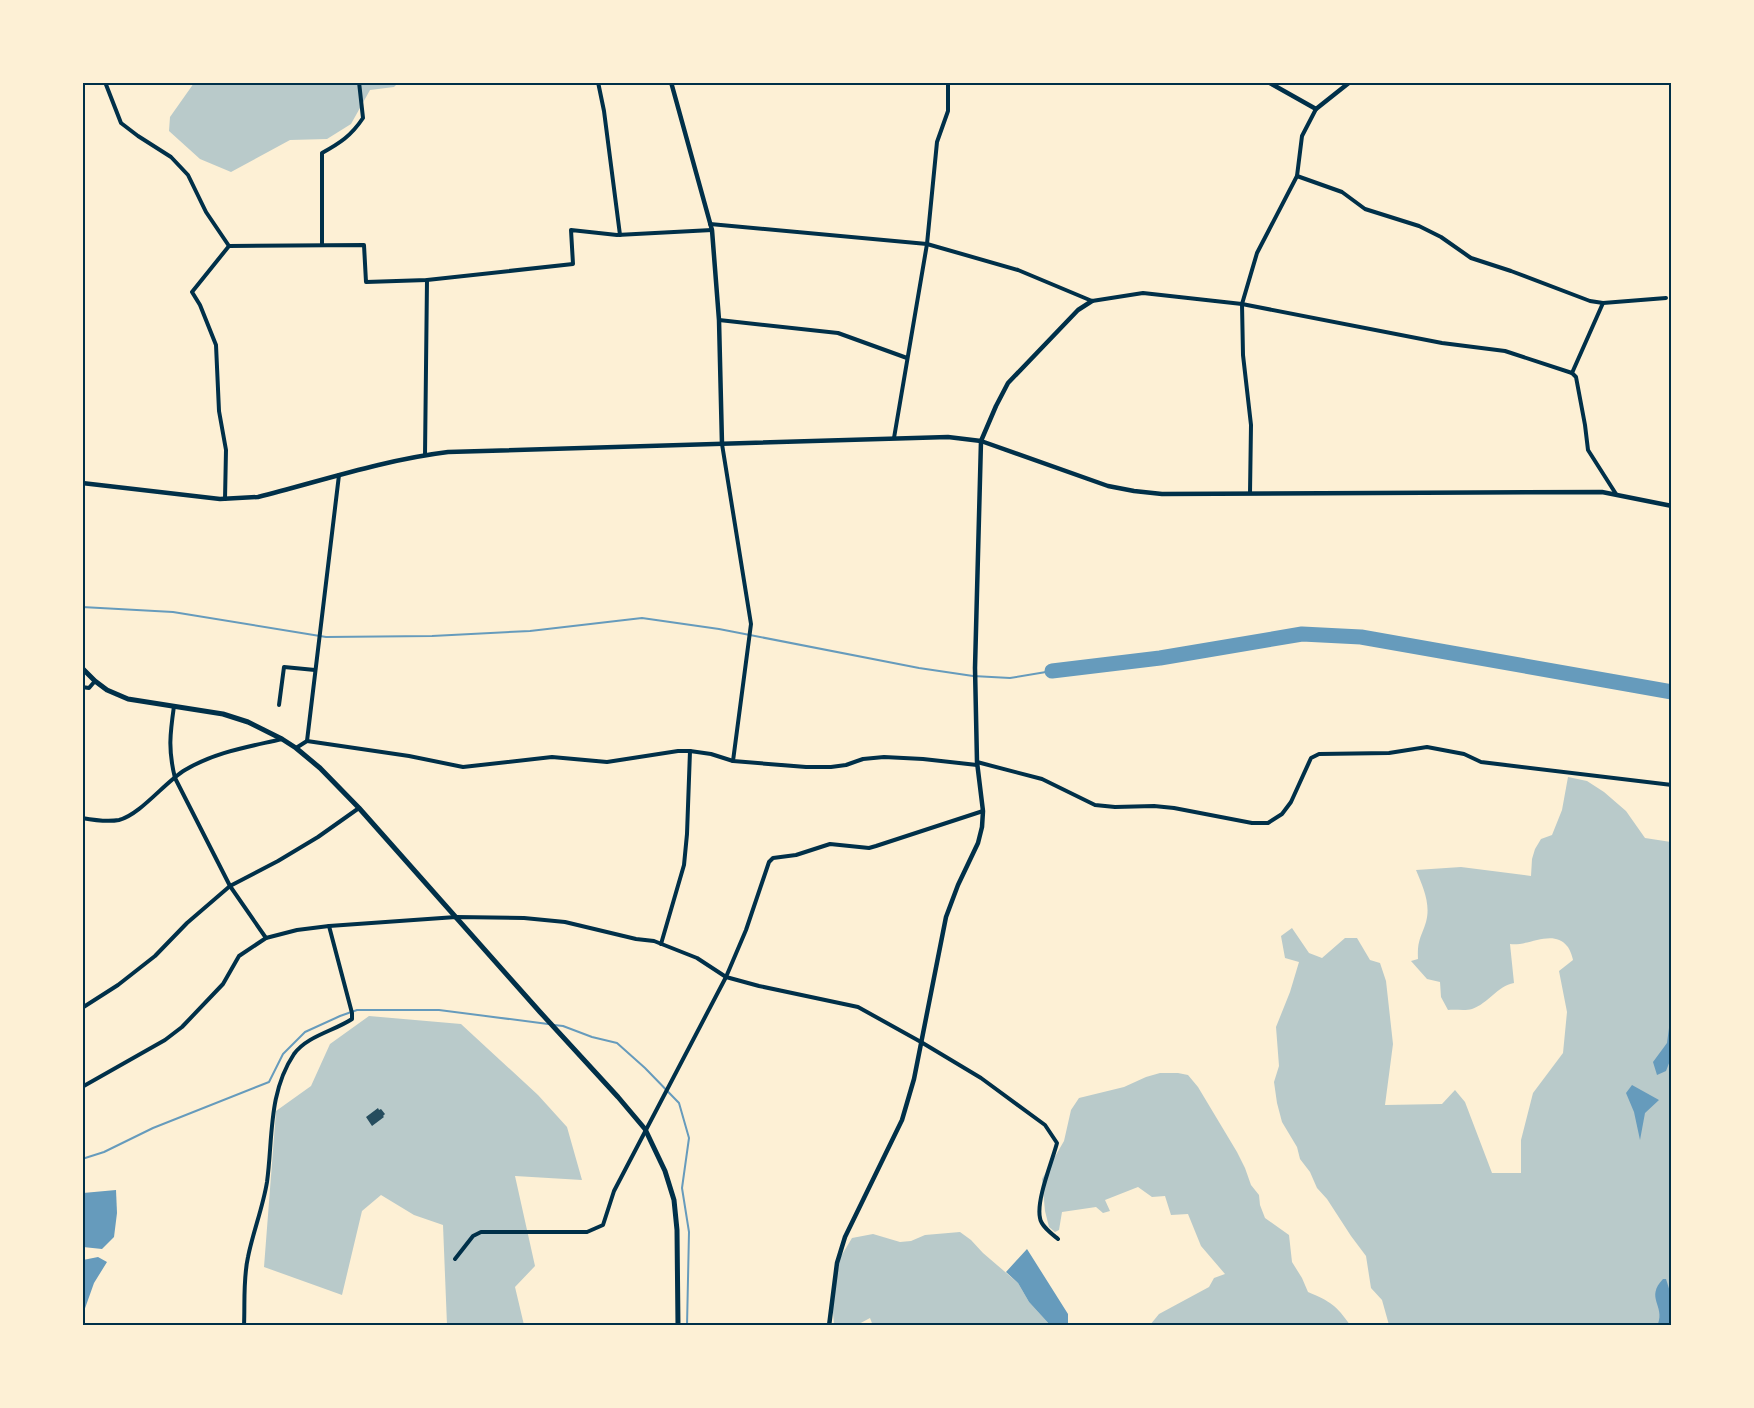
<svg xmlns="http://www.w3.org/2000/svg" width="1754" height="1408" font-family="'Work Sans',sans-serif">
<rect width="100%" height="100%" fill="#fdf0d5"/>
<g fill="#b9caca">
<polygon points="194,83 398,83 394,87 370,90 351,124 327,139 290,140 231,172 200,159 169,131 170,117"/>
<path d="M1568,777L1587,781L1604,792L1626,811L1645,838L1671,842V1325H1389L1382,1300L1371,1288L1366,1256L1351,1236L1327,1199L1317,1188L1310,1172L1300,1159L1297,1147L1282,1122L1277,1103L1274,1082L1279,1066L1276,1027L1290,992L1299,962L1285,958L1281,936L1292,928L1309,953L1322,958L1345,938H1357L1370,960L1380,963L1386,981L1393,1044L1385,1105L1442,1104L1455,1090L1465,1102L1492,1173H1521V1140L1533,1093L1563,1053L1567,1012L1559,971L1573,960C1572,956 1570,949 1567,946C1553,928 1527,947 1510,944L1514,983C1497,986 1489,1003 1472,1009C1465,1011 1455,1009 1448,1010L1441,997L1440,982L1427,979L1411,961L1418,959C1417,940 1421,938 1426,922C1431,904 1423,887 1416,870L1461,867L1531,876L1532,859L1535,849L1541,839L1552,835L1562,810Z"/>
<polygon points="369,1016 461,1024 538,1095 567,1127 582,1180 515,1176 535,1266 515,1287 524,1325 447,1325 443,1225 414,1215 381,1195 362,1211 342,1295 264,1267 276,1111 311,1086 330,1044"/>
<path d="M1160,1073H1178L1188,1075L1198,1087L1237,1152L1245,1168L1251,1185L1259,1195L1260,1205L1265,1218L1289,1235L1292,1262L1302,1278L1308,1292C1330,1301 1337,1306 1350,1325H1150L1159,1314L1209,1287L1214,1278L1225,1274L1201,1246L1188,1214L1171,1215L1165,1196L1152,1197L1138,1187L1105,1200L1110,1211L1103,1213L1096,1207L1062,1212L1059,1230L1055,1232L1049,1227L1045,1211L1042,1179L1064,1141L1071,1110L1079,1098L1124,1087L1146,1077Z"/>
<polygon points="960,1232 971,1240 983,1253 1018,1283 1029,1302 1050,1325 873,1326 870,1318 857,1325 835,1325 834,1324 832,1302 840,1258 852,1238 873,1234 900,1242 911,1241 925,1235"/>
</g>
<g fill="#669bbc">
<polygon points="1669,1028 1671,1028 1671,1058 1666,1071 1657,1075 1653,1062 1667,1043"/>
<polygon points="1632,1085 1659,1100 1645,1113 1640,1140 1634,1112 1626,1093"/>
<polygon points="116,1190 117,1213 114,1237 102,1249 83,1247 83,1193"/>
<polygon points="1027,1249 1068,1314 1068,1325 1050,1325 1029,1302 1018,1283 1006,1272"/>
<polygon points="98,1257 107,1262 94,1283 83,1314 83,1260"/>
<path d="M1663,1279H1666L1671,1295V1325L1658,1324C1665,1305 1645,1298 1663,1279Z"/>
</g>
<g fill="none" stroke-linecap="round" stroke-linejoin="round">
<g stroke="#669bbc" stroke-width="2">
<polyline points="82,607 173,612 326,637 432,636 530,631 642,618 719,629 919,668 973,676 1010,678 1052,671"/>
<polyline points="554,1025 563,1026 592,1037 617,1043 645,1068 679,1103 689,1138 682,1188 689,1232 687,1326"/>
<polyline points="82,1159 104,1152 153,1128 269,1082 283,1054 305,1032 340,1016 357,1010 439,1010 548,1024"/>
</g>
<polyline stroke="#669bbc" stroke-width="15" points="1052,671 1160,658 1302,634 1361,637 1672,692"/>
</g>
<polygon fill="#264d5e" points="378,1108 379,1110 381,1109 385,1114 383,1116 384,1117 372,1126 366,1117"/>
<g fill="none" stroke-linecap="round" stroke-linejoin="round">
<g stroke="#003049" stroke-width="4">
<polyline points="105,82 121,123 138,136 171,157 188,175 206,212 229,246 364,245 366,282 427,280 573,264 571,230 617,235 712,230"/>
<polyline points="598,82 604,111 620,235"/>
<polyline points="1297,176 1342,192 1365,209 1419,226 1441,237 1471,258 1511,271 1590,301 1603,303 1666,298"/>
<polyline points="710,224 927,244 1018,270 1092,301 1143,293 1242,304 1442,343 1505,351 1572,373"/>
<path d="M322,245V153C340,143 351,136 363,118L359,82"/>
<polyline points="1603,303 1572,373 1576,377 1585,425 1588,450 1616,494"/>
<polyline points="719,320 838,333 907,358"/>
<polyline points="894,438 927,244 937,142 948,111 948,82"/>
<polyline points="722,444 751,624 733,761"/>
<polyline points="425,455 427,280"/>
<polyline points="1250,493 1251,425 1243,355 1242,304 1257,253 1297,176 1302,136 1316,109"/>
<polyline points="225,499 226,450 219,411 216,345 200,305 192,292 229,246"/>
<polyline points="82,687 89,688 95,681"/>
<polyline points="279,705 284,667 315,670"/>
<path d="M174,706C170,734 168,750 175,778L230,886L266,938"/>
<polyline points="307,741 409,756 463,767 552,757 607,762 678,751 690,751 711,754 733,761 806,767 831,767 846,765 863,759 884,757 923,759 977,765"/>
<polyline points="296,748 307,741 339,475"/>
<polyline points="977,762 1042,779 1095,805 1115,807 1154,806 1174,808 1252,823 1268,823 1282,814 1291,802 1311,758 1319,754 1389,753 1427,747 1464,754 1481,762 1672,785"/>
<path d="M82,818C93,820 108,822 119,820C140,815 166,781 185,770C215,752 248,747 282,739"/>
<polyline points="661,944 684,865 687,834 690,751"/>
<polyline points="82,1008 118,985 155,956 187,923 230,886 278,861 318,837 359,808"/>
<path d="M82,1087L165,1040L182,1027L223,984L239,956L266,938L297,930L329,926L456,917L524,918L565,922L636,939L654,941L697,958L726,977L759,986L858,1007L921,1042L981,1078L1045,1125L1057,1143C1052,1162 1036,1200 1040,1218C1041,1226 1052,1234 1058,1239"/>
<polyline points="455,1259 473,1236 481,1232 587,1232 603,1225 614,1191 726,977 746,930 769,862 773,858 796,855 830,844 869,848 876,846 983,811"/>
<path d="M244,1326C245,1303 243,1279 248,1257C253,1232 263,1207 267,1182C273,1138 268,1093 294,1054C307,1036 334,1031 352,1019V1013L329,926"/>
</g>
<g stroke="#003049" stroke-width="4.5">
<polyline points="671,82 712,230 719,320 722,444"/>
<polyline points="1268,82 1316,109 1350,82"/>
<path d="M82,483L220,499L258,497C321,481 383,460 448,452L948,437L981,441L1108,486L1134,491L1162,494L1602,492L1672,506"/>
<polyline points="829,1326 837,1263 845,1237 902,1120 914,1079 946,917 958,885 978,843 982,827 983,811 977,762 975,668 981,441 996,406 1008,383 1078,310 1092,301"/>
</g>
<polyline stroke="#003049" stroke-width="5" points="82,668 95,681 107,690 128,699 223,714 248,722 282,739 296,748 320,768 359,808 540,1012 618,1097 645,1129 665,1171 674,1200 677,1230 678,1326"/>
</g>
<rect width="1754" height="1408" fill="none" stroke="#fdf0d5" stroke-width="168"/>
<rect x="84" y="84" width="1586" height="1240" fill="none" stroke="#003049" stroke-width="2"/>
</svg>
